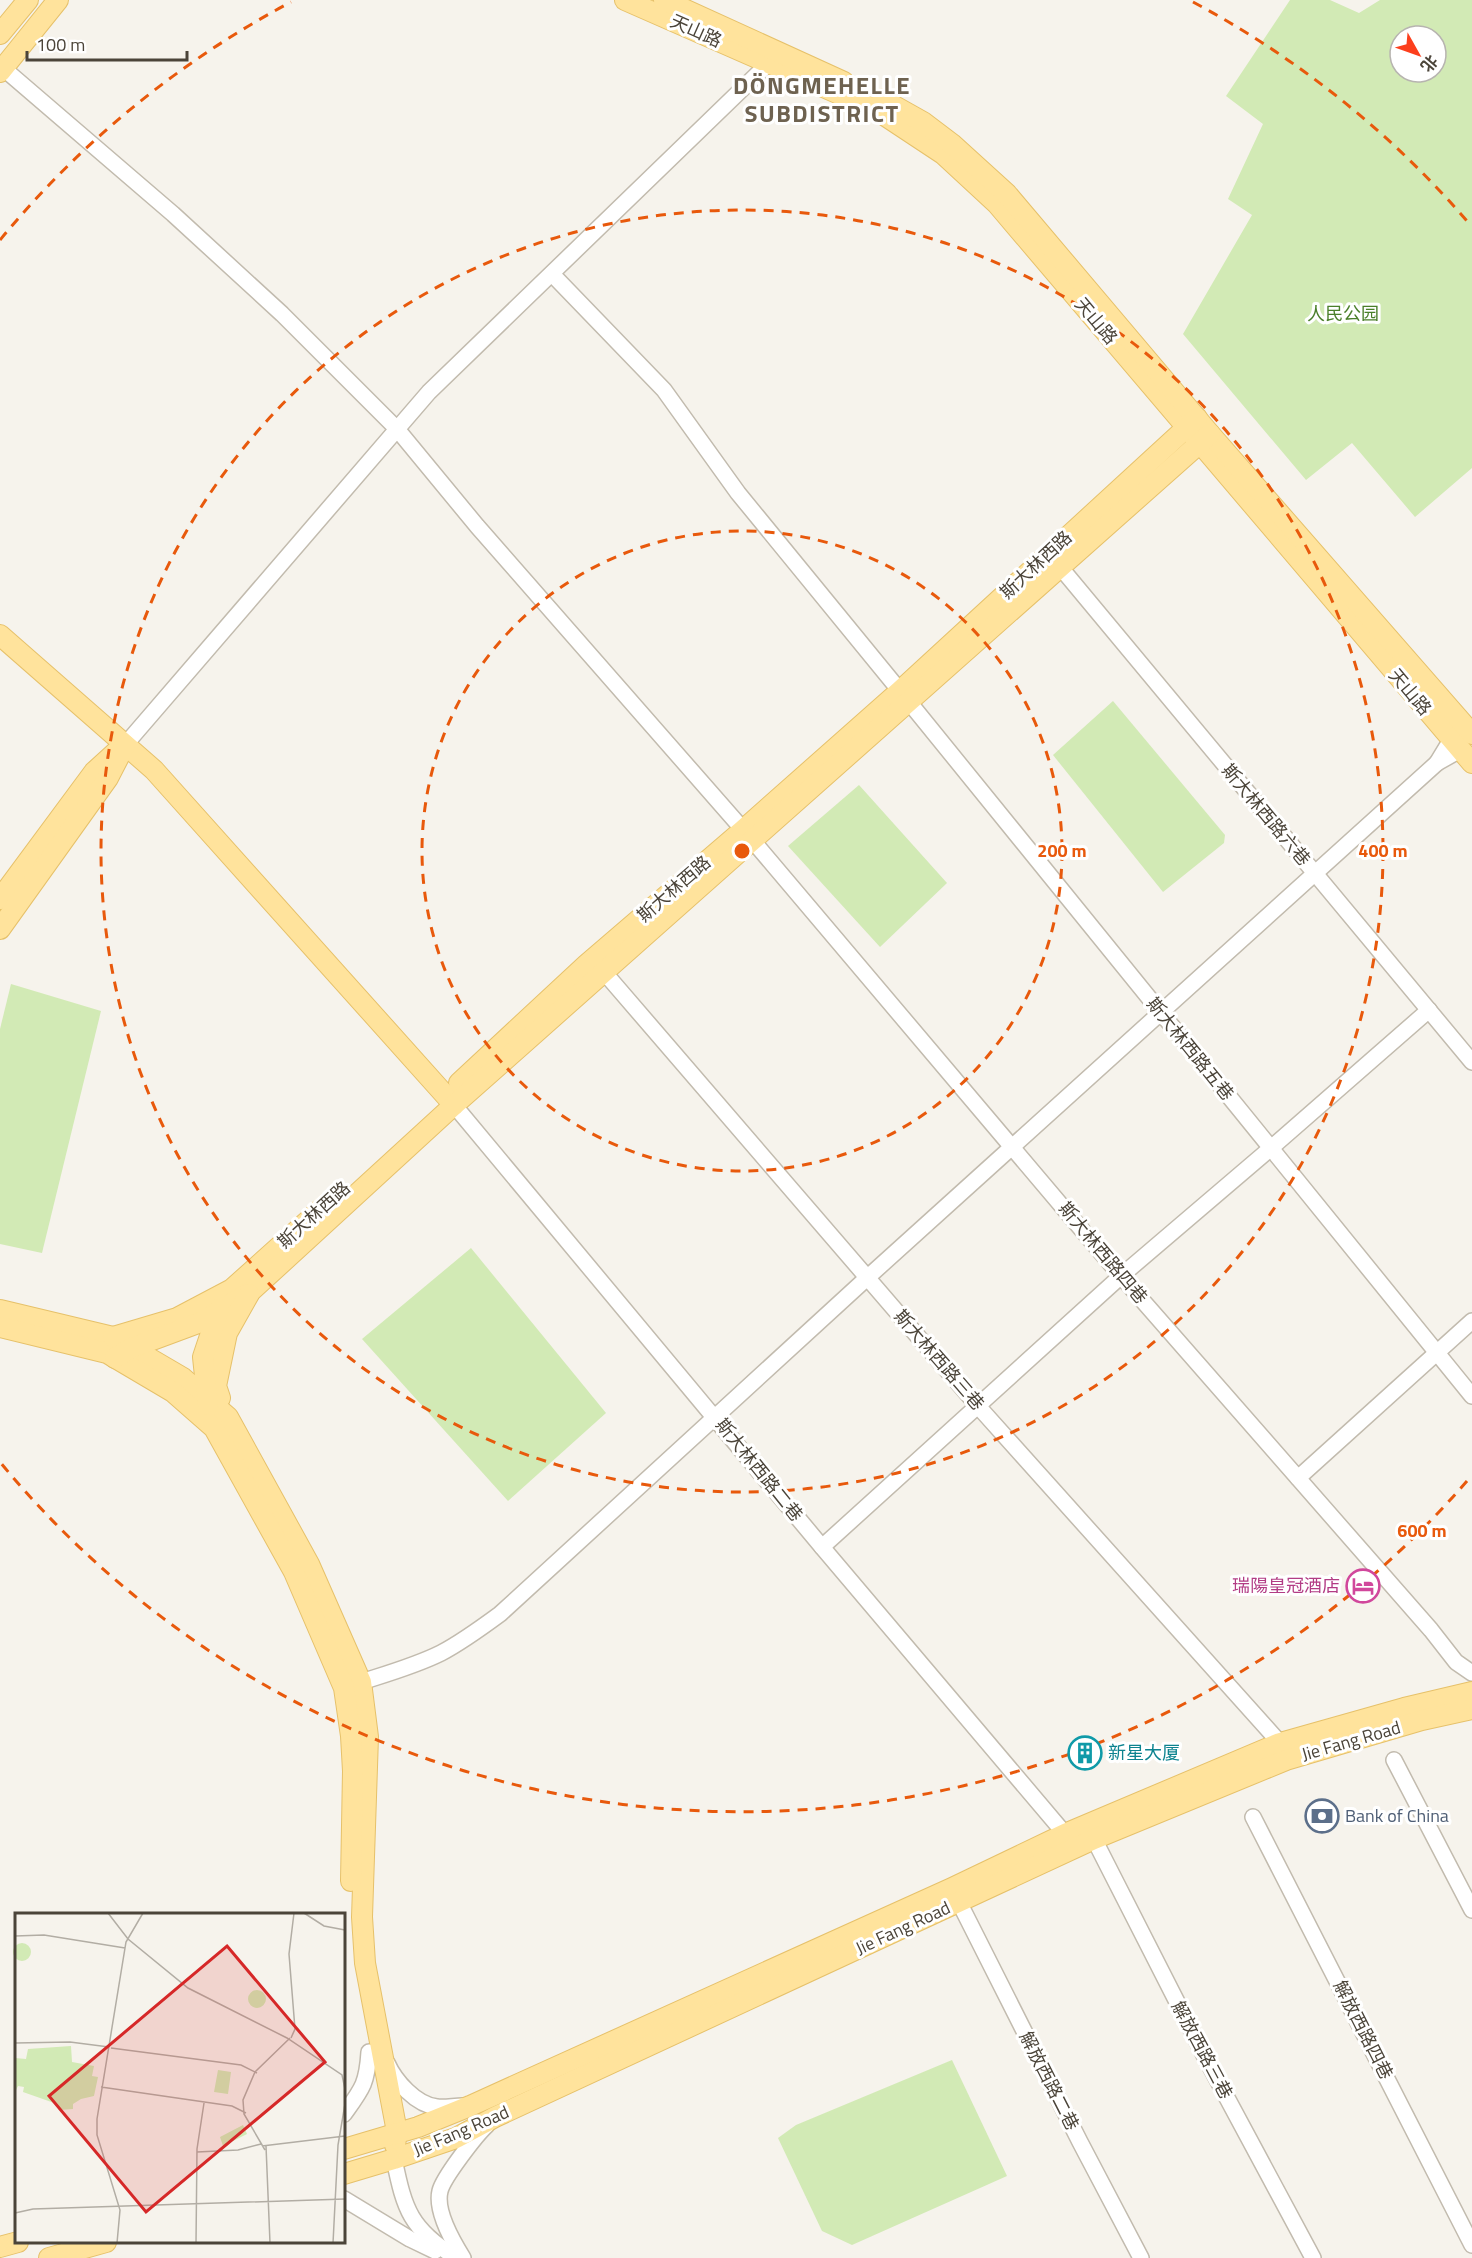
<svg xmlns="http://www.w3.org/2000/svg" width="1472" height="2258" font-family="'Titillium Web','Noto Sans SC',sans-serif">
<rect width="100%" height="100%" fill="#f6f3ec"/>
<g fill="#d2eab5" fill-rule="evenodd">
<path d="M1290,0H1330L1359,13L1380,0H1472V468L1415,517L1352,443L1306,480L1183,334L1252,215L1228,199L1263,124L1226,96ZM1400,36H1436V72H1400Z"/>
<polygon points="1113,701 1225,835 1224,843 1163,892 1053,755"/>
<polygon points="859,785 947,883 880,947 788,846"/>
<polygon points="11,984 101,1011 42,1253 0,1244 0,1029"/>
<polygon points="471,1248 606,1413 508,1501 362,1339"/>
<polygon points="952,2060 1007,2176 852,2245 822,2231 778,2138 796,2125"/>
</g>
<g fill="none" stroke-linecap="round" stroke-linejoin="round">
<defs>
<g id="minor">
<polyline points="3,68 173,214 282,314 397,429 477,526 753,841 1121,1276 1431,1630 1456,1662 1472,1673"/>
<polyline points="552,274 664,390 738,493 900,691"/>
<polyline points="1061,568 1472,1062"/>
<polyline points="909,702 1472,1396"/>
<polyline points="1451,740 1437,763 1460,750"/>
<polyline points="125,745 429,392 769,63 773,55"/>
<polyline points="604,972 977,1405 1280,1743"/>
<polyline points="454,1105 822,1547 1065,1834"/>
<polyline points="1298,1478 1472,1321"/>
<polyline points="822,1547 1121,1276 1271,1148 1429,1010"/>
<path d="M352,1685C382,1675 413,1667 441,1653C462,1642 481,1628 500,1614L868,1277L1437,763"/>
<polyline points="1394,1760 1472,1910"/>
<polyline points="1253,1817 1472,2245"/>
<polyline points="1094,1839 1204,2055 1313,2258"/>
<polyline points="959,1902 1080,2142 1141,2258"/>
<path d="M387,2063C395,2081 416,2105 437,2107C445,2108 454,2106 462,2106"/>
<path d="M344,2114C362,2089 367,2084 369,2052"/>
<path d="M394,2159C405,2212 410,2227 456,2258"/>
<polyline points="344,2199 410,2239 435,2251"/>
<path d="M463,2258C453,2242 435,2211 440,2191C443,2178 476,2135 487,2125"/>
</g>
<g id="major">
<polyline points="625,0 878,111 943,154 997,204 1472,763"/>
<polyline points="664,0 844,82"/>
<polyline points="0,34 28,0"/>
<polyline points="0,72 58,0"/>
<polyline points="882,99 923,122 952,144 1007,194 1210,434 1472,734"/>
<polyline points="0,635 154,770 454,1105"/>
<polyline points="0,899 94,772 116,752"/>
<polyline points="0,929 108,778 125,745"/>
<polyline points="459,1083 587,964 743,830 900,691 1197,418"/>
<polyline points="0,1310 113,1337 183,1378 228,1417 309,1564 361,1682 368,1737 362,1917 365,1963 397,2132 395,2145"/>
<polyline points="0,1327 107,1353 173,1392 214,1428 294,1572 344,1688 351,1736 353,1771 351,1881"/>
<polyline points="113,1337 177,1318 232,1289 329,1202"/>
<polyline points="115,1358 131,1348 201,1322 250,1292 454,1105 1210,434"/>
<polyline points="220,1398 216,1386 227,1333 249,1294"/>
<polyline points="208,1405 203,1357 219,1309"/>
<polyline points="344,2149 418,2127 470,2106 952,1888 1065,1834 1280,1743 1404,1708 1472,1692"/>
<polyline points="344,2174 394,2159 456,2138 495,2117 1094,1839 1286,1760 1422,1720 1472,1709"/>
<polyline points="0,2247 18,2242"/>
<polyline points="49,2258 106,2242"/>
</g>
</defs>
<use href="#minor" stroke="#c2bbae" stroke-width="18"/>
<use href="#major" stroke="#e6c16a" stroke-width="22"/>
<use href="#minor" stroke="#fff" stroke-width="15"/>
<use href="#major" stroke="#ffe39c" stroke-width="20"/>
</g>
<g fill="none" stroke="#e8590c" stroke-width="3" stroke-dasharray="10 8">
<circle cx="742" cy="851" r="320"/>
<circle cx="742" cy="851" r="641"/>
<path d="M1467 1481A961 961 0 0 1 0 1462M0 240A961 961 0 0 1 291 2M1193 2A961 961 0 0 1 1467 221"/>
</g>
<defs>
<symbol id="hotel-ring" viewBox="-11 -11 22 22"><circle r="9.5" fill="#fff" stroke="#d1479c" stroke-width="1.5"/><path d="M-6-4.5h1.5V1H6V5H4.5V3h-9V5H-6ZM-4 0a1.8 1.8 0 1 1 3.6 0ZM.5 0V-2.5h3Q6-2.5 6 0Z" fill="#d1479c"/></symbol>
<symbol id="building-ring" viewBox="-11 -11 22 22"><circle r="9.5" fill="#fff" stroke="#0f9aa8" stroke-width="1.5"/><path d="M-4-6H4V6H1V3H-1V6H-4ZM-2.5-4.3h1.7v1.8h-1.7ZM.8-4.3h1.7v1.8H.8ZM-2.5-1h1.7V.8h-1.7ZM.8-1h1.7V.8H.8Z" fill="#0f9aa8"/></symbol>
<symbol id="bank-ring" viewBox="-11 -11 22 22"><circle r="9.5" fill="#fff" stroke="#5c6f8a" stroke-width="1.5"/><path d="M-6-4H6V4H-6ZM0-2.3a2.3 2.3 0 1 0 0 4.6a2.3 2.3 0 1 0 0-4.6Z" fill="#5c6f8a"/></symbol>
</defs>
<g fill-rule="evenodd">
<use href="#hotel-ring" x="1344" y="1567" width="38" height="38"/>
<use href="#building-ring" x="1066" y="1734" width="38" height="38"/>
<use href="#bank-ring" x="1303" y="1797" width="38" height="38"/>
</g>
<g text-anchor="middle" stroke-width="6" stroke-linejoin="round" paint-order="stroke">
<g font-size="18" fill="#4b4439" stroke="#fff">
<text transform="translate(696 31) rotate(24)" y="6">天山路</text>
<text transform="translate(1096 321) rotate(50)" y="6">天山路</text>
<text transform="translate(1036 565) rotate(-43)" y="6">斯大林西路</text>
<text transform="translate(1410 692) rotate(50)" y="6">天山路</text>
<text transform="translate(1266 815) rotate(50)" y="6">斯大林西路六巷</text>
<text transform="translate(674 889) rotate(-41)" y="6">斯大林西路</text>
<text transform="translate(1190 1049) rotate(51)" y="6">斯大林西路五巷</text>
<text transform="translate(314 1215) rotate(-42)" y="6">斯大林西路</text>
<text transform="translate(1103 1253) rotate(50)" y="6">斯大林西路四巷</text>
<text transform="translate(939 1360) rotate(49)" y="6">斯大林西路三巷</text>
<text transform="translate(759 1470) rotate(51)" y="6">斯大林西路二巷</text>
<text transform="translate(1351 1741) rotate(-16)" y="6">Jie Fang Road</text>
<text transform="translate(903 1928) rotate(-25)" y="6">Jie Fang Road</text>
<text transform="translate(1363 2030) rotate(63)" y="6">解放西路四巷</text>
<text transform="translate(1202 2050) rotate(62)" y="6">解放西路三巷</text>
<text transform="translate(1049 2081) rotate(63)" y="6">解放西路二巷</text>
<text transform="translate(461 2131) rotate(-23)" y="6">Jie Fang Road</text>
</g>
<g font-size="18" fill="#4a7f2a" stroke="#fff">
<text x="1343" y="320">人民公园</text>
</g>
<g font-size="18" fill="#b23c85" stroke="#fff" text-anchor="end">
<text x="1340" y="1592">瑞陽皇冠酒店</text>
</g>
<g font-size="18" fill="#0d838f" stroke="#fff" text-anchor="start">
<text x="1108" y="1759">新星大厦</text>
</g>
<g font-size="18" fill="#4e5e75" stroke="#fff" text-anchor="start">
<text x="1345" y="1822">Bank of China</text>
</g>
<g font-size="24" font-weight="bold" letter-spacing="1.5" fill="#6e6250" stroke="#fff">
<text x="822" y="94">DÖNGMEHELLE<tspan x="822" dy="28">SUBDISTRICT</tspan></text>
</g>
</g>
<g transform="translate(15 1913)">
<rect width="330" height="330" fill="#f6f3ec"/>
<path d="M-2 39a9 9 0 1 1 18 0a9 9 0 1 1-18 0ZM233 86a9 9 0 1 1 18 0a9 9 0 1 1-18 0ZM56,133L57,149L79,153L77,163L83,164L79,183L66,186L58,191V196L44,197L42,191L8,179L9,174L3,173L0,179V145L11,146L13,136ZM203,157L216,159L213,181L199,179ZM228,212L232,221L208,233L205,224Z" fill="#d2eab5"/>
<path fill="none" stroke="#b2ada4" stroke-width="1.5" d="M93,0L113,26L173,75L272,125L327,162L330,176M289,0L309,13L330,17M0,23L29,22L110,35M276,125L280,116L274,41L279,0M0,130L55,129L94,134M96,135L226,152L242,160M86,174L217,193L231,200M247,233L330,223M251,233L255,330M250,237L229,201L228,187L240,159L275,125M182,239L223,237L246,231M0,300L18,296L330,286M102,330L105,297L82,222V206L111,29L128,0M181,330L182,236L189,190M318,330L323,232L330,191"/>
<path fill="#d62828" fill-opacity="0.15" stroke="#d62828" stroke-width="3" d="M212,33L310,149L131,299L34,183Z"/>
<rect width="330" height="330" fill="none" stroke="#4b4439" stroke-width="3"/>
</g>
<circle cx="742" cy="851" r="9" fill="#e8590c" stroke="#fff" stroke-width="3"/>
<g font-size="18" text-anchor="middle" font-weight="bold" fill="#e8590c" stroke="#fff" stroke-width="6" stroke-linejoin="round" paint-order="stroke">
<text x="1062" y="857">200 m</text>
<text x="1383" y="857">400 m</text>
<text x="1422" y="1537">600 m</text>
</g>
<g transform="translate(1418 54) rotate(130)"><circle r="28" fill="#ffffff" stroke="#b7b4b0" stroke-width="1.5"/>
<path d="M0-4.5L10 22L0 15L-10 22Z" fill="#fc3f1d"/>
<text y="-9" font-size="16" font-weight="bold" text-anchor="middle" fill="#4b4439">北</text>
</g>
<path d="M27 51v9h160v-9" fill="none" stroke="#4b4439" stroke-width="3"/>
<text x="36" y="51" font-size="18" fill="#4b4439" stroke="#ffffff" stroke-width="4.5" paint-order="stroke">100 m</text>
</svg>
